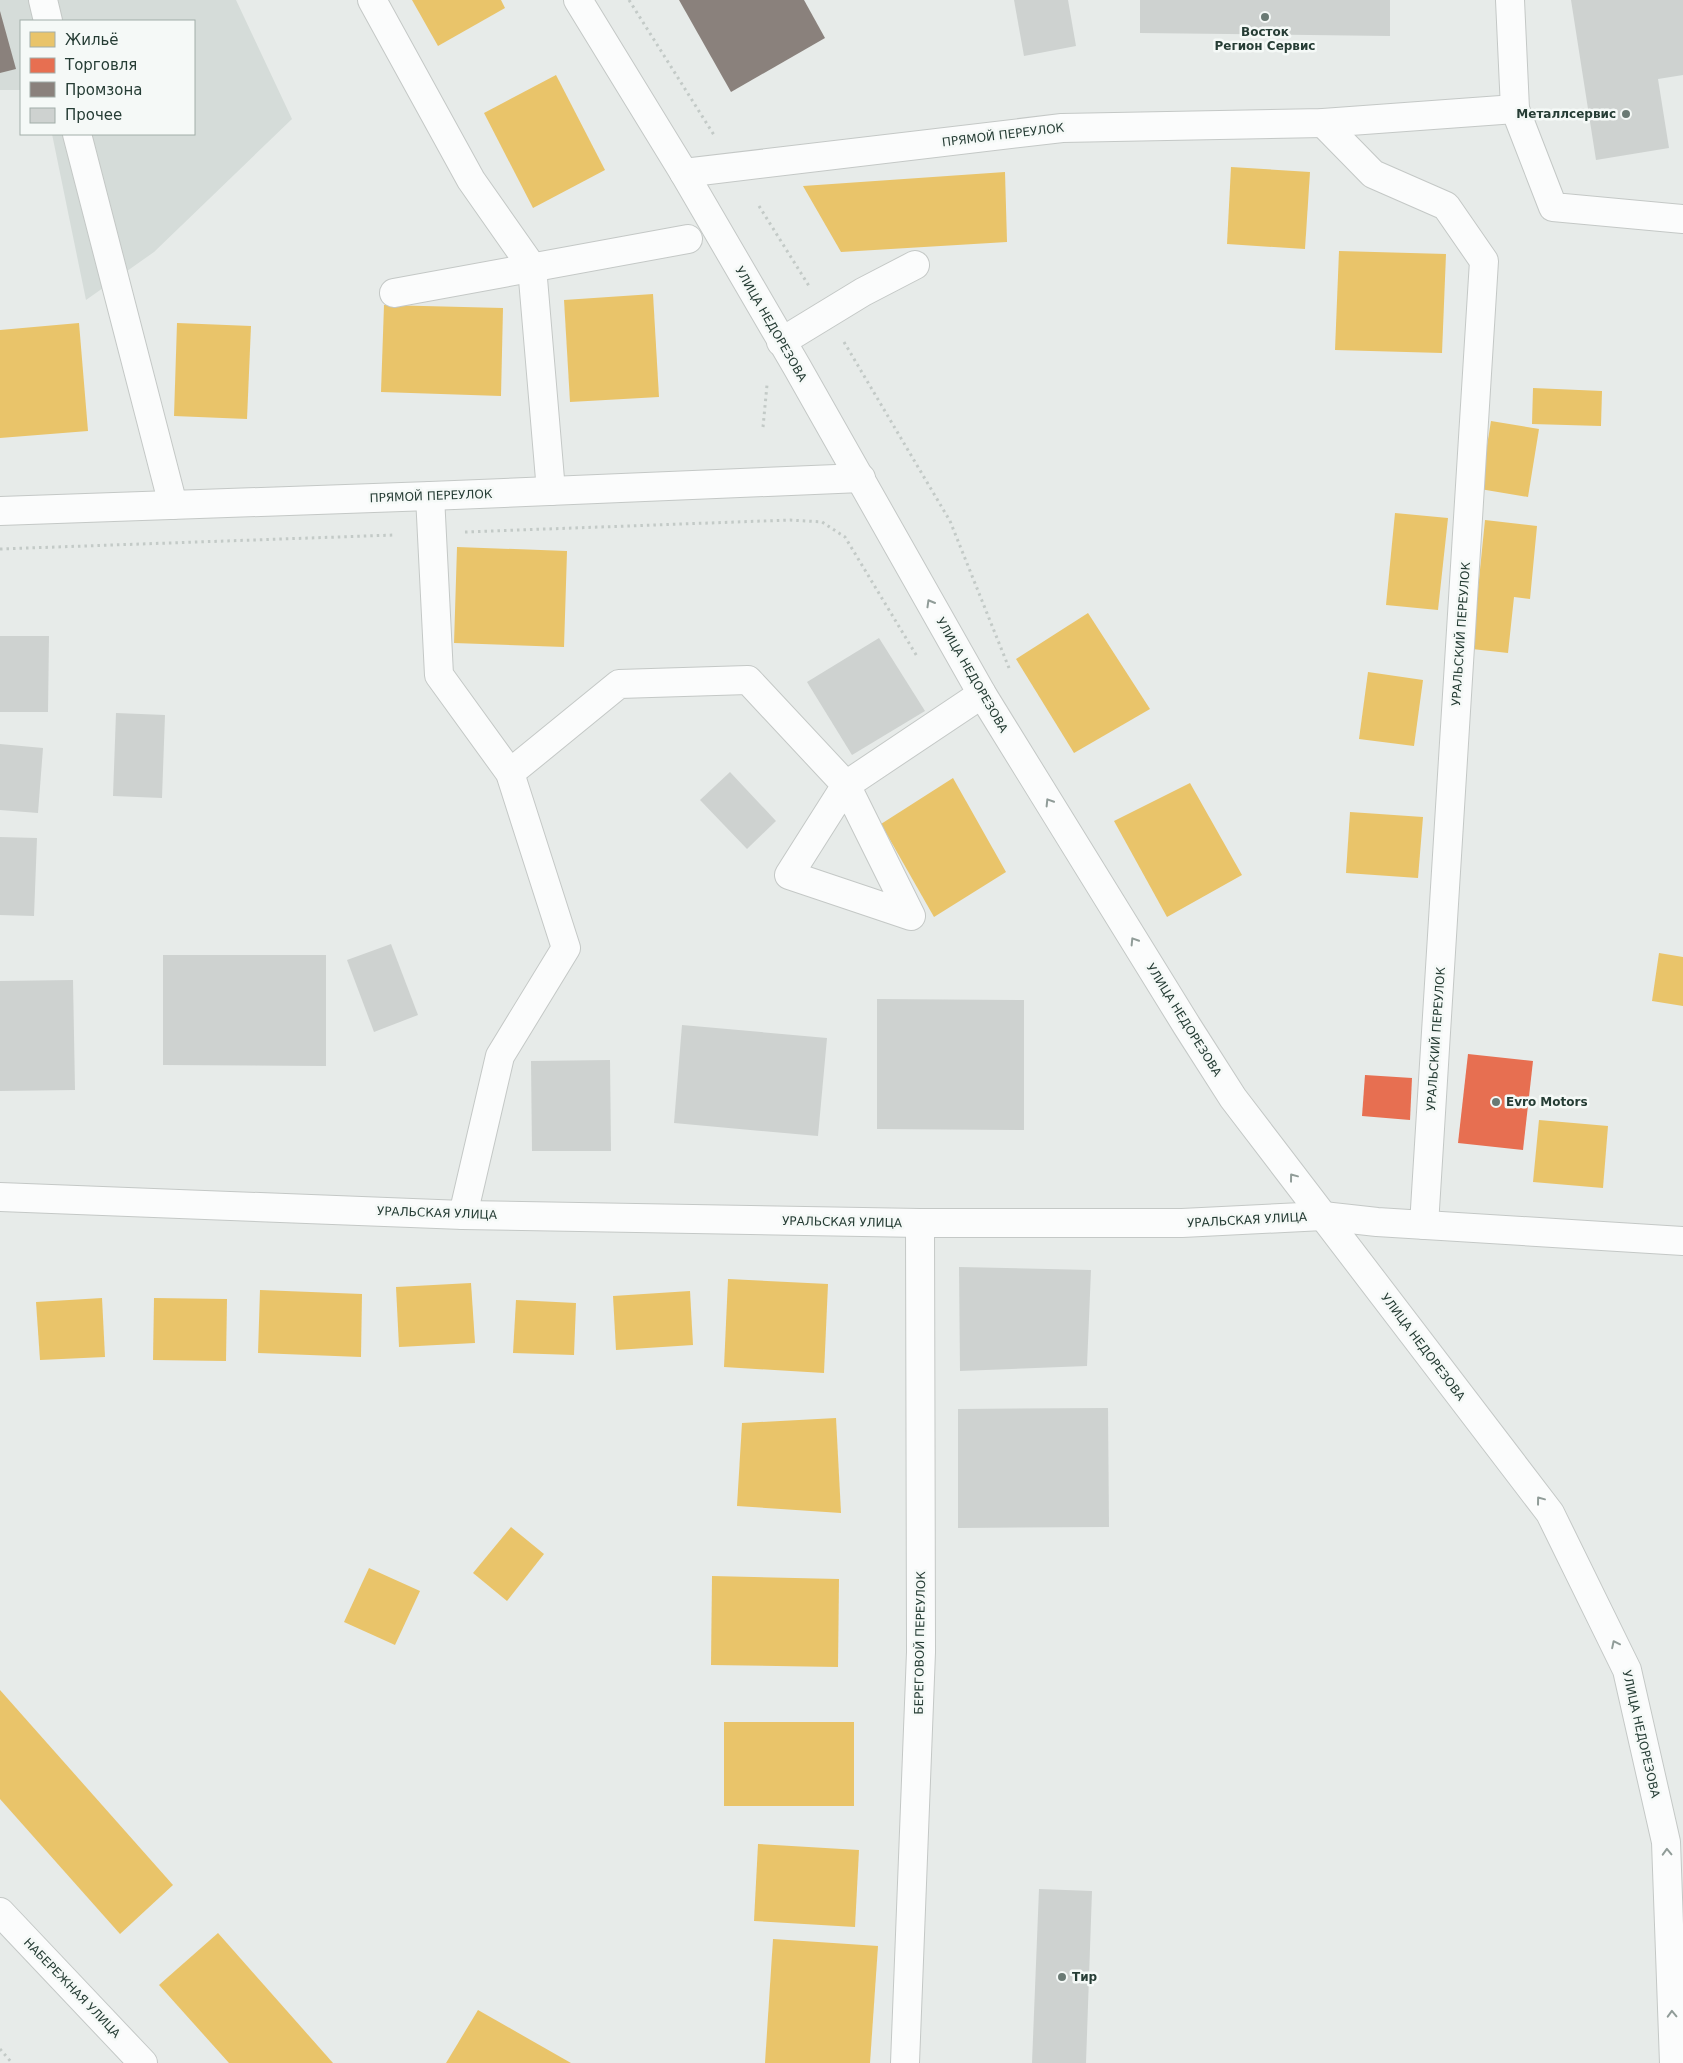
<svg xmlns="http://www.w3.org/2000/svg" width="1683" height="2063" font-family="'DejaVu Sans',sans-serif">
<rect width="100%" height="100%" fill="#e7ebe9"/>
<polygon fill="#d5dcd9" points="0,0 236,0 292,119 154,252 86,300 52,134 194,134 194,21 21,21 21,90 0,90"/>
<g fill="#e9c46a">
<polygon points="412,0 501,0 505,8 438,46"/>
<polygon points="556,75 605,170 533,208 484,113"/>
<polygon points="1231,167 1310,172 1305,249 1227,244"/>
<polygon points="1005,172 1007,242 841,252 803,186"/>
<polygon points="1339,251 1446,254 1442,353 1335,350"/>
<polygon points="653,294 659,397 570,402 564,300"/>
<polygon points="384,305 503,308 501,396 381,392"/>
<polygon points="79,323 88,431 0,438 0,330"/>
<polygon points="177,323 251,326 247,419 174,416"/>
<polygon points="1533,388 1602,391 1601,426 1532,424"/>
<polygon points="1491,421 1539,429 1528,497 1480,489"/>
<polygon points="1395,513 1448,518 1438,610 1386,605"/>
<polygon points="1485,520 1537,526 1530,599 1514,597 1508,653 1472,649"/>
<polygon points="457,547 567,551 564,647 454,643"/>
<polygon points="1088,613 1150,709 1074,753 1016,659"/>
<polygon points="1368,672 1423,680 1414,746 1359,739"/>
<polygon points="953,778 1006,872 934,917 881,824"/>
<polygon points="1190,783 1242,875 1167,917 1114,821"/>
<polygon points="1350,812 1423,817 1418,878 1346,873"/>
<polygon points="1659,953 1683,957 1683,1006 1652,1001"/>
<polygon points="1539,1120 1608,1126 1603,1188 1533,1182"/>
<polygon points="728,1279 828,1284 824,1373 724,1367"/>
<polygon points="471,1283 475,1343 399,1347 396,1287"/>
<polygon points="260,1290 362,1294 361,1357 258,1353"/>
<polygon points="690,1291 693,1345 616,1350 613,1296"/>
<polygon points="102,1298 105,1357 40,1360 36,1302"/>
<polygon points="154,1298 227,1299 226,1361 153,1360"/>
<polygon points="516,1300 576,1303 574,1355 513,1353"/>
<polygon points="836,1418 841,1513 737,1506 742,1423"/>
<polygon points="511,1527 544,1554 507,1601 473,1573"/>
<polygon points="369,1568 420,1591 395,1645 344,1622"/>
<polygon points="712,1576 839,1579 838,1667 711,1665"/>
<polygon points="0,1690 173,1885 120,1934 0,1799"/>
<rect x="724" y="1722" width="130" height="84"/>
<polygon points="758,1844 859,1850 855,1927 754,1921"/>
<polygon points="218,1933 333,2063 229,2063 159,1985"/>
<polygon points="773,1939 878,1946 870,2063 765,2063"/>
<polygon points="478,2010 571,2063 446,2063"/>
</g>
<g fill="#e76f51">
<polygon points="1468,1054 1533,1061 1523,1150 1458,1143"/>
<polygon points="1365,1075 1412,1078 1410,1120 1362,1116"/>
</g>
<g fill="#8a817c">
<polygon points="679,0 804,0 825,38 731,92"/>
<polygon points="0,11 16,69 0,73"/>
</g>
<g fill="#ced2d0">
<polygon points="1014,0 1068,0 1076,46 1024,56"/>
<polygon points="1140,0 1390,0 1390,36 1140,33"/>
<polygon points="1571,0 1683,0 1683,75 1658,79 1669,148 1596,160"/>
<polygon points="0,636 49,636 48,712 0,712"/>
<polygon points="879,638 925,711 852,755 807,682"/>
<polygon points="116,713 165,715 162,798 113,796"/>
<polygon points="0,744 43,748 38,813 0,810"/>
<polygon points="730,772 776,821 747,849 700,800"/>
<polygon points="0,837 37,838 34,916 0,915"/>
<polygon points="391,944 418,1015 374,1032 347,960"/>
<polygon points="163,955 326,955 326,1066 163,1065"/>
<polygon points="73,980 75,1090 0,1091 0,981"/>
<polygon points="877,999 1024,1000 1024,1130 877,1129"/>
<polygon points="682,1025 827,1038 818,1136 674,1123"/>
<polygon points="610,1060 611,1151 532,1151 531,1061"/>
<polygon points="959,1267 1091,1270 1087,1366 960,1371"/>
<polygon points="1108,1408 1109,1527 958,1528 958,1409"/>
<polygon points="1039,1889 1092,1891 1086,2063 1032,2063"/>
</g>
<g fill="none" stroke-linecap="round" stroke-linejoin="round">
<defs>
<g id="minor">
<polyline points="43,0 48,21"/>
<polyline points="372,0 471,180 532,267 551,491"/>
<polyline points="578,0 684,173 797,367 982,694 1187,1026 1233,1098 1550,1513 1627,1670 1666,1842 1674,2063"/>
<polyline points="1510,0 1515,109 1553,207 1683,219"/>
<polyline points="1323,123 1373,174 1446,206 1484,261 1424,1225"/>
<polyline points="77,134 173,505"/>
<polyline points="684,173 1062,128 1323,123 1515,109"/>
<polyline points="394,293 688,239"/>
<polyline points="781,342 863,292 915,265"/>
<polyline points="430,496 439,675 510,773 566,948 500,1056 463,1215"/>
<polyline points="0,511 430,496 861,478"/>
<polyline points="510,773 619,684 748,680 846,785 789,875 911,916 846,785 982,694"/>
<polyline points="0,1197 463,1215 920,1223 1182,1223 1323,1216 1377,1222 1683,1241"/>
<polyline points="0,1912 143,2063"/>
<polyline points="905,2063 921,1652 920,1223"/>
</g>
</defs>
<use href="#minor" stroke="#c4c8c6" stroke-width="30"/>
<g stroke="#c3cac7" stroke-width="3" stroke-dasharray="2.5 4" stroke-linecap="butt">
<polyline points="629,0 714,135"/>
<polyline points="759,206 809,286"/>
<polyline points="844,342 950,521 1009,668"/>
<polyline points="763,427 767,385"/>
<polyline points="465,532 790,520 822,522 845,537 918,658"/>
<polyline points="0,549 394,535"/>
<polyline points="0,2049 12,2063"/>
</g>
<use href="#minor" stroke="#fbfcfc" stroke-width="28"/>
</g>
<defs><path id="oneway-chevron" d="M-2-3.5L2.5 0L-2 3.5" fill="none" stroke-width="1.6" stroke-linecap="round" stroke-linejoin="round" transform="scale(1.25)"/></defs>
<g stroke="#909c98">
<use href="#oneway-chevron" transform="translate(930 603) rotate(-120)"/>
<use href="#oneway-chevron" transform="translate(1049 802) rotate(-122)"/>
<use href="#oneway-chevron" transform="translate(1134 941) rotate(-122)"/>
<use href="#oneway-chevron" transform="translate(1293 1177) rotate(-127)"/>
<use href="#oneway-chevron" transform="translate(1540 1500) rotate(-127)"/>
<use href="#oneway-chevron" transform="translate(1615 1644) rotate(-116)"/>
<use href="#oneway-chevron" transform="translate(1667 1852) rotate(-92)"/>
<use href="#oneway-chevron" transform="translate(1672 2014) rotate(-92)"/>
</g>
<g fill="#6a7a74" stroke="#f5f9f7" stroke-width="2">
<circle cx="1265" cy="17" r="5"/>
<circle cx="1626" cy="114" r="5"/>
<circle cx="1496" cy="1102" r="5"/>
<circle cx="1062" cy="1977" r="5"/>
</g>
<g text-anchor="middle" stroke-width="5" stroke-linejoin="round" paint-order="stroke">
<g font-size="12" font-weight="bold" fill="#263d35" stroke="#f5f9f7" text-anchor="start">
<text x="1265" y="36" text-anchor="middle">Восток<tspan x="1265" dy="14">Регион Сервис</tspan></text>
<text x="1616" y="118" text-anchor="end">Металлсервис</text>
<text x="1506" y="1106">Evro Motors</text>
<text x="1072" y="1981">Тир</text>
</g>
<g font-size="12" fill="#263d35" stroke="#f5f9f7">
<text transform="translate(1003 135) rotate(-7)" y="4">ПРЯМОЙ ПЕРЕУЛОК</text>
<text transform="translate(771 324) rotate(60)" y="4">УЛИЦА НЕДОРЕЗОВА</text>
<text transform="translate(431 496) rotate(-2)" y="4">ПРЯМОЙ ПЕРЕУЛОК</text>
<text transform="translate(1461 634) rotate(-86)" y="4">УРАЛЬСКИЙ ПЕРЕУЛОК</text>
<text transform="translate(972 675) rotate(60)" y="4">УЛИЦА НЕДОРЕЗОВА</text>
<text transform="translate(1184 1020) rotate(58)" y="4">УЛИЦА НЕДОРЕЗОВА</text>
<text transform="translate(1436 1039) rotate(-86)" y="4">УРАЛЬСКИЙ ПЕРЕУЛОК</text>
<text transform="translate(437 1213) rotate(2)" y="4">УРАЛЬСКАЯ УЛИЦА</text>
<text transform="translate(1247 1220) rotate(-3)" y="4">УРАЛЬСКАЯ УЛИЦА</text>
<text transform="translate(842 1222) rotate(1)" y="4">УРАЛЬСКАЯ УЛИЦА</text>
<text transform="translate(1423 1347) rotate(53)" y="4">УЛИЦА НЕДОРЕЗОВА</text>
<text transform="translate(920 1643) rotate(-89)" y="4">БЕРЕГОВОЙ ПЕРЕУЛОК</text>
<text transform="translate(1641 1734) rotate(77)" y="4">УЛИЦА НЕДОРЕЗОВА</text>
<text transform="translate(72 1988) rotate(46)" y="4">НАБЕРЕЖНАЯ УЛИЦА</text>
</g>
</g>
<rect x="20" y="20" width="175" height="115" fill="#f5f9f7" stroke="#a2aea9"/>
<rect x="30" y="32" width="25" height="15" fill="#e9c46a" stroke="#a2aea9"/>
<text x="65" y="45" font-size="15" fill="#263d35">Жильё</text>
<rect x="30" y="58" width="25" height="15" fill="#e76f51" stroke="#a2aea9"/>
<text x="65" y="70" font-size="15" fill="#263d35">Торговля</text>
<rect x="30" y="82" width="25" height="15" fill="#8a817c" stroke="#a2aea9"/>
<text x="65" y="95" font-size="15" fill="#263d35">Промзона</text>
<rect x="30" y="108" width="25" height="15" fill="#ced2d0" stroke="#a2aea9"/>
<text x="65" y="120" font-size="15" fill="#263d35">Прочее</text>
</svg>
